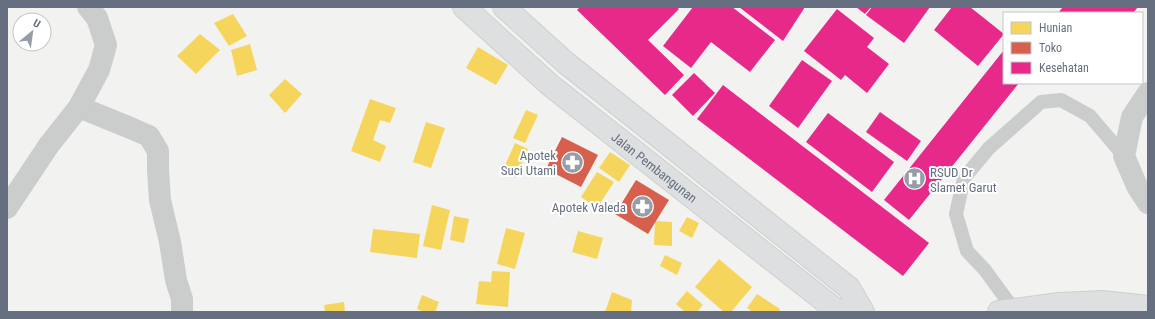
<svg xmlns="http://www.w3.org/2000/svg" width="1155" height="319" font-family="'Roboto Condensed',sans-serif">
<rect width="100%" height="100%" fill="#f2f3f1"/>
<g fill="#f6d55c">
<polygon points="233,14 247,36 229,46 214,23"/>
<polygon points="200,34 220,50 196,74 177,56"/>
<polygon points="250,44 257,70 237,76 231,50"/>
<polygon points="478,47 508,65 496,85 466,68"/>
<polygon points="285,79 302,94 285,113 269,95"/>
<polygon points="370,99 396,108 390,123 380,120 373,140 386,146 380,162 351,151"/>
<polygon points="526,110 538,115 525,143 513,138"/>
<polygon points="426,122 445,128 431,168 413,162"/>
<polygon points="515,143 528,149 516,178 502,172"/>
<polygon points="610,152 630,165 619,182 599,168"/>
<polygon points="597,172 614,182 597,208 581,197"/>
<polygon points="432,205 450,210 441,250 423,246"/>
<polygon points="454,216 469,219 464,243 450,240"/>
<polygon points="687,217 699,223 692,238 679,231"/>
<polygon points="655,221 672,222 672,246 654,245"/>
<polygon points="506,228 525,233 515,269 497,264"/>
<polygon points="373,229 420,234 417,258 370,252"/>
<polygon points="578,231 603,238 597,259 572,252"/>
<polygon points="665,255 682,263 677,275 660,266"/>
<polygon points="719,259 752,287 731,312 724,312 695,287"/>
<polygon points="492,271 510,272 508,307 476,304 479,281 491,282"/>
<polygon points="687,291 703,305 697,312 685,312 676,304"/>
<polygon points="612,292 632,300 631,312 605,312"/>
<polygon points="757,294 780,309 779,312 753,312 747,308"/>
<polygon points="422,295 439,302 435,312 425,312 417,309"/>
<polygon points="344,302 345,312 325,312 324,305"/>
</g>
<g fill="#d6604d">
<polygon points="562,137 598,155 581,187 546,169"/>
<polygon points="636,180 669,200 648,234 615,214"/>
</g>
<g fill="#e7298a">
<polygon points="580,7 676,7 679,9 648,40 684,75 665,95 577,10"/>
<polygon points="693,7 732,7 775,40 750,72 711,42 691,68 663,46"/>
<polygon points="739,7 805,7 783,41"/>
<polygon points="856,7 871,7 865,14"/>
<polygon points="872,7 930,7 904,43 866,15"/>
<polygon points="952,7 970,7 1004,34 978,66 934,30"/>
<polygon points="1063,7 1138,7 1133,13 1058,13"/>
<polygon points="837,9 874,38 867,47 889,64 867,93 845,75 841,80 804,51"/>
<polygon points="1004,50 1004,83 1019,83 909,220 884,200"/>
<polygon points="802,60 832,81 798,128 769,106"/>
<polygon points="694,73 715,93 693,116 672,95"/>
<polygon points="723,85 929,243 903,276 697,119"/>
<polygon points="880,112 921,141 907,161 866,132"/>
<polygon points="828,113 894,162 872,192 806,142"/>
</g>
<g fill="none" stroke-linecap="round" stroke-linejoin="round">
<defs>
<g id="secondary">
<path id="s1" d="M464,7L550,85L836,310L854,312"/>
<polyline points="504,7 566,63 849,288 863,312"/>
<polyline points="999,312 1059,304 1102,302 1148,307"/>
</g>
</defs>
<use href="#secondary" stroke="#cecfcf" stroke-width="24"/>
<polyline stroke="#cbcccc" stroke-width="14" points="1014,310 985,270 967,251 956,214 964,178 989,148 1041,102 1061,100 1090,116 1124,156"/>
<g stroke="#cbcccc" stroke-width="22">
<polyline points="1148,93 1132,117 1124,156 1137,186 1148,203"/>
<polyline points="79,107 128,127 149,136 158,151 158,170 160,200 170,242 176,280 182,299 182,312"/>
<polyline points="7,208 49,145 79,107 99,70 106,45 97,18 88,7"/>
</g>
<use href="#secondary" stroke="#dedfe0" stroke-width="22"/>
</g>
<defs>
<symbol id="pharmacy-disc" viewBox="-11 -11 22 22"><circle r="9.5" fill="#969da7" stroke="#fff"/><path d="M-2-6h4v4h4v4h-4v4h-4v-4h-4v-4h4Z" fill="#fff"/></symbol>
<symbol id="hospital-disc" viewBox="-11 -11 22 22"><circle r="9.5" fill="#969da7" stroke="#fff"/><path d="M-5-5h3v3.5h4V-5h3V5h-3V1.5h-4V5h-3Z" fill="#fff"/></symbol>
</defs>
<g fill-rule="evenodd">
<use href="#pharmacy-disc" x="560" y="150" width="25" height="25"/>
<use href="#hospital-disc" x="902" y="166" width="25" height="25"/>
<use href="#pharmacy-disc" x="630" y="194" width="25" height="25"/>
</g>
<g text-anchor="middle" stroke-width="4" stroke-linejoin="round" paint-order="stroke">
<g font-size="13" fill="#656f7f" stroke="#fff" text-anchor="end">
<text x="556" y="160">Apotek<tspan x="556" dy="15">Suci Utami</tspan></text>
<text x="930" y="177" text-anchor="start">RSUD Dr<tspan x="930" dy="15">Slamet Garut</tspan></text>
<text x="626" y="212">Apotek Valeda</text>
</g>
<g font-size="13" fill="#656f7f" stroke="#fff">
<text dy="5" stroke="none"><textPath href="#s1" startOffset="249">Jalan Pembangunan</textPath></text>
</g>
</g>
<rect width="1155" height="319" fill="none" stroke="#656f7f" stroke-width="16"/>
<rect x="1003" y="12" width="140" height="72" fill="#ffffff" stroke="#c1c5cc"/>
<rect x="1011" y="22" width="20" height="12" fill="#f6d55c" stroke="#c1c5cc"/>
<text x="1039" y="32" font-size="12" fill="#656f7f">Hunian</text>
<rect x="1011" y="42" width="20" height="12" fill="#d6604d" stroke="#c1c5cc"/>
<text x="1039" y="52" font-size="12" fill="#656f7f">Toko</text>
<rect x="1011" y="62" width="20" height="12" fill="#e7298a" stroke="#c1c5cc"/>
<text x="1039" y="72" font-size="12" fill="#656f7f">Kesehatan</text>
<g transform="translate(32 32) rotate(29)"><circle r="19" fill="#ffffff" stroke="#c1c5cc"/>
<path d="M0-3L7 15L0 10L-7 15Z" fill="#969da7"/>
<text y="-6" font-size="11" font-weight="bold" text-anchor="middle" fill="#656f7f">U</text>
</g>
</svg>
